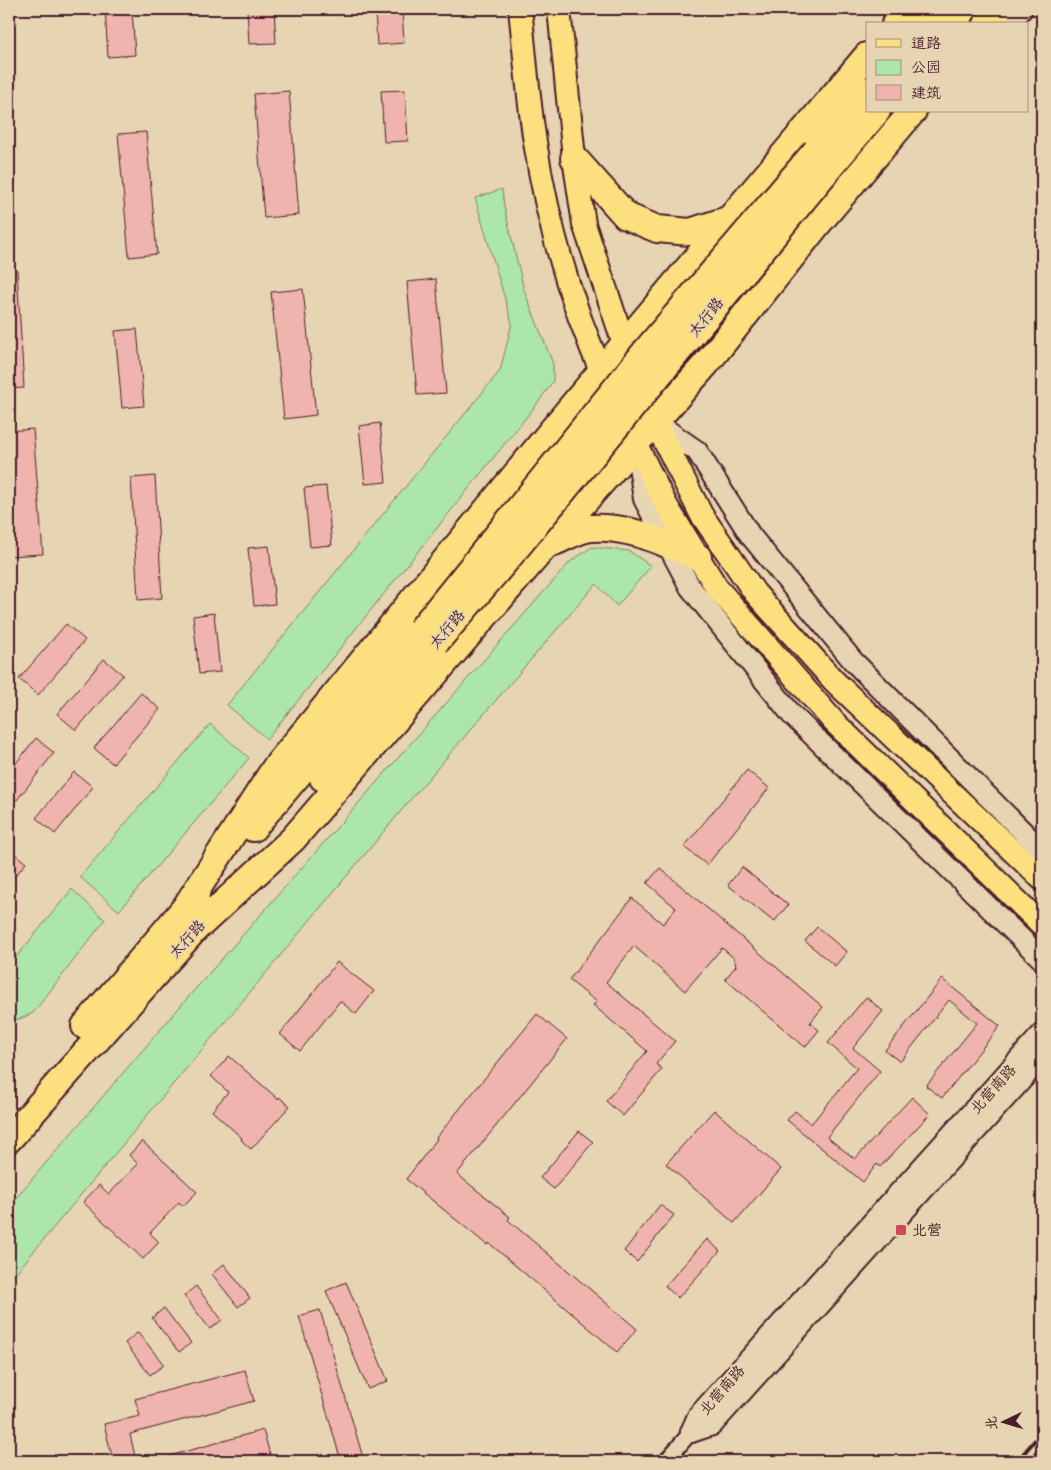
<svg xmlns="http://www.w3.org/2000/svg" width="1051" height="1470" font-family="'Architects Daughter','LXGW WenKai TC',sans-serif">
<rect width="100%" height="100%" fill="#e7d4b2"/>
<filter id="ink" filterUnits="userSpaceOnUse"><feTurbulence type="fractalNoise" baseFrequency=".02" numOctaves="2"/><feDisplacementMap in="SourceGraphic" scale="10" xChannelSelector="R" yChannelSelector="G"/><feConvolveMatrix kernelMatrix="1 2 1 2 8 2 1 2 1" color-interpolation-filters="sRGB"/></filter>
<g filter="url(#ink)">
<g fill="#ade6aa" stroke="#7c826a">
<polygon points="502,189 504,206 524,290 553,364 553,381 540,400 267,739 227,705 500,371 512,323 475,198"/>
<polygon points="592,547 629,551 651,566 617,606 596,584 416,793 9,1281 9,1206 177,1010 570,562"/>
<polygon points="210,724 249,758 119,911 80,877"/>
<polygon points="72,889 105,920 33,1013 19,1019 9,1020 9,966"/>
</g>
<g fill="#efb4ae" stroke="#4a1f2b">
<polygon points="105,9 132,9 135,55 108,57"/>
<polygon points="247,9 274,9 276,43 249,44"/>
<polygon points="375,9 402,9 404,43 377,45"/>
<polygon points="405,90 408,141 384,142 381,91"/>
<polygon points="289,91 299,215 264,218 254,94"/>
<polygon points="146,132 157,254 129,257 118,134"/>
<polygon points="9,270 17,270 24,388 9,389"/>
<polygon points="436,279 446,393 417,395 407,282"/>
<polygon points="303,289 316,415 284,419 271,292"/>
<polygon points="137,329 144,406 122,408 115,331"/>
<polygon points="380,423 386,482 365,484 359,426"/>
<polygon points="33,429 43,554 9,556 9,431"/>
<polygon points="155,476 162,598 138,600 131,478"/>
<polygon points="326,486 332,545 310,547 304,488"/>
<polygon points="269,546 275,604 254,606 248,548"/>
<polygon points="214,613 220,672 199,674 193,616"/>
<polygon points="66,624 85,640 38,695 19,679"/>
<polygon points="104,659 123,675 76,730 57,714"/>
<polygon points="141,693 160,709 113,764 94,748"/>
<polygon points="36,738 54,753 17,800 9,793 9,772"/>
<polygon points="747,770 769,788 707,865 684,847"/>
<polygon points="74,772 93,787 55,834 36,818"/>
<polygon points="9,849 26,863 9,883"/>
<polygon points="742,867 788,905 774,922 728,885"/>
<polygon points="660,868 823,1007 810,1023 819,1030 805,1047 725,979 736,966 734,958 722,948 685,991 634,946 606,982 675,1041 656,1064 662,1069 623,1116 606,1101 647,1051 593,1005 597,1002 569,980 632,898 663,924 676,908 647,883"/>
<polygon points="817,927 847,952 835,966 805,941"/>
<polygon points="337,962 374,991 356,1014 340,1001 300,1051 280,1034"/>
<polygon points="942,979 1000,1026 942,1098 926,1086 977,1023 949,1000 900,1062 885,1050"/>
<polygon points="866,997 883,1011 853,1048 880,1071 827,1137 855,1159 912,1097 930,1114 880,1167 877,1164 863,1182 787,1120 795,1111 811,1124 857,1068 828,1043"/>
<polygon points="537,1014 567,1039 457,1174 510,1217 508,1220 637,1329 617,1352 489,1243 487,1245 406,1179 437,1139 436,1138"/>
<polygon points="229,1056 278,1099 279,1097 290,1106 251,1149 241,1140 242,1138 212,1111 228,1092 211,1076"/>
<polygon points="714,1110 781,1169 734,1223 666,1164"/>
<polygon points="579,1131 593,1142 554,1189 540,1178"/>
<polygon points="142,1141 197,1192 183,1206 179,1202 150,1233 159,1242 143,1259 83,1202 99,1185 109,1194 138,1164 129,1155"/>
<polygon points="660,1205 674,1215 637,1262 624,1251"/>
<polygon points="707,1239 720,1251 678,1298 665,1286"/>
<polygon points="224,1264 250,1298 238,1307 212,1274"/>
<polygon points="346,1282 388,1381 368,1389 326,1291"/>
<polygon points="196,1286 222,1320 210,1329 184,1296"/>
<polygon points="164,1308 191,1343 179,1352 152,1318"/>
<polygon points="320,1310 364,1461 341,1461 299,1316"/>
<polygon points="138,1332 164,1365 150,1375 125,1343"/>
<polygon points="245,1370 254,1401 130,1434 136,1461 113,1461 104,1424 140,1416 135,1399"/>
<polygon points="263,1430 272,1461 162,1461 162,1458"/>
</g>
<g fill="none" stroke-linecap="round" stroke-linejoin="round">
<defs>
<polyline id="street" points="666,1461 691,1432"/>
<g id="secondary">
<polyline points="1009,24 1022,9"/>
<polyline points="655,422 697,451 750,535 853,661 1042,851"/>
<polyline points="637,453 644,499 690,587 792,715 1042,959"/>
<polyline points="691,1432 698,1416 1042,1034"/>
<polyline points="691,1432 712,1425 1042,1057"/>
</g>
<g id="primary">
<path d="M520,9C525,53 528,98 535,142C548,225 572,309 608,386"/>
<polyline points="559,9 574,158 584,224 624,344 655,422 701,514 755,593 834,681 1042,879"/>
<polyline points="628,428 666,505 717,588 834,722 1042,925"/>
</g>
<g id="highway">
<polyline points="895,24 908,9"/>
<polyline points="925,24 938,9"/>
<polyline points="952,24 964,9"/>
<polyline points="987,24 999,9"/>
<polyline points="816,151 867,91"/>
<polyline points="574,158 626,216 657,229 690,232 730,219"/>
<polyline points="833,163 877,111"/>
<path d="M552,543C564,538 579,529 591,528C629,525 664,543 698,557"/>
<polyline points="323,778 436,642"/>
<polyline points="253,828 421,630"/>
<polyline points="185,908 275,768 568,411 867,56"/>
<polyline points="201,924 293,839 546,545 706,364 821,220 913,111"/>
<polyline points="85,1026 196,895"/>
<polyline points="9,1139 211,911"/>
</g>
</defs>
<use href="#street" stroke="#4a1f2b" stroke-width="18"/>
<use href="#secondary" stroke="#4a1f2b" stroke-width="24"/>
<use href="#primary" stroke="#4a1f2b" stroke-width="26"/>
<use href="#highway" stroke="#4a1f2b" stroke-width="30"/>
<use href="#street" stroke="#e7d4b2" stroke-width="14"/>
<use href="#secondary" stroke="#e7d4b2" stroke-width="20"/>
<use href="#primary" stroke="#fce080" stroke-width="22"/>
<use href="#highway" stroke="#fce080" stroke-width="26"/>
<g stroke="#4a1f2b" stroke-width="4">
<polyline points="1017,1461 1042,1432"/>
<polyline points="1028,1461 1042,1446"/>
</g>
<defs>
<g id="highway-bridge">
<polyline points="421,630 650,346 816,151"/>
<polyline points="436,642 507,559 833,163"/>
</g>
</defs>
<use href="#highway-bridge" stroke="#4a1f2b" stroke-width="30" stroke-linecap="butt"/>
<use href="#highway-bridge" stroke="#fce080" stroke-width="26"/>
</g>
</g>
<rect fill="#d1495b" stroke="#e7d4b2" stroke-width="2" x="895" y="1224" width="12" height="12" rx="2.5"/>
<g text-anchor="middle" stroke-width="4" stroke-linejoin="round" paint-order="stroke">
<g font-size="15" fill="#4a1f2b" stroke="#e7d4b2">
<text transform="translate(706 317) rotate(-51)" y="5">太行路</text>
<text transform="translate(447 629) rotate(-50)" y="5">太行路</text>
<text transform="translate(187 939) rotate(-48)" y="5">太行路</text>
<text transform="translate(993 1089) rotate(-48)" y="5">北营南路</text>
<text transform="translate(722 1390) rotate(-49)" y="5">北营南路</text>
</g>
<g font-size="15" fill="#4a1f2b" stroke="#e7d4b2" text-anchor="start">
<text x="912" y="1235">北营</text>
</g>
</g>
<rect width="1051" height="1470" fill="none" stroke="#e7d4b2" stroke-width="30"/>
<rect x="15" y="15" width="1021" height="1440" fill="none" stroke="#4a1f2b" stroke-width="2" filter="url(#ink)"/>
<rect x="866" y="22" width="162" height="90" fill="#e7d4b2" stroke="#a88c7c"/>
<rect x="876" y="39" width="25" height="8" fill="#fce080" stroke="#a88c7c"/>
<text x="911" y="48" font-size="15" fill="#4a1f2b">道路</text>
<rect x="876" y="60" width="25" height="15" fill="#ade6aa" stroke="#a88c7c"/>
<text x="911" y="72" font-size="15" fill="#4a1f2b">公园</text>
<rect x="876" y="85" width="25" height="15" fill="#efb4ae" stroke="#a88c7c"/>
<text x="911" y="98" font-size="15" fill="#4a1f2b">建筑</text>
<g transform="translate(1004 1422) rotate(265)" stroke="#e7d4b2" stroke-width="4" paint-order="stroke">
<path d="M0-4L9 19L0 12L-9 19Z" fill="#4a1f2b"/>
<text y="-8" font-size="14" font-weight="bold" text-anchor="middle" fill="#4a1f2b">北</text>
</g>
</svg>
